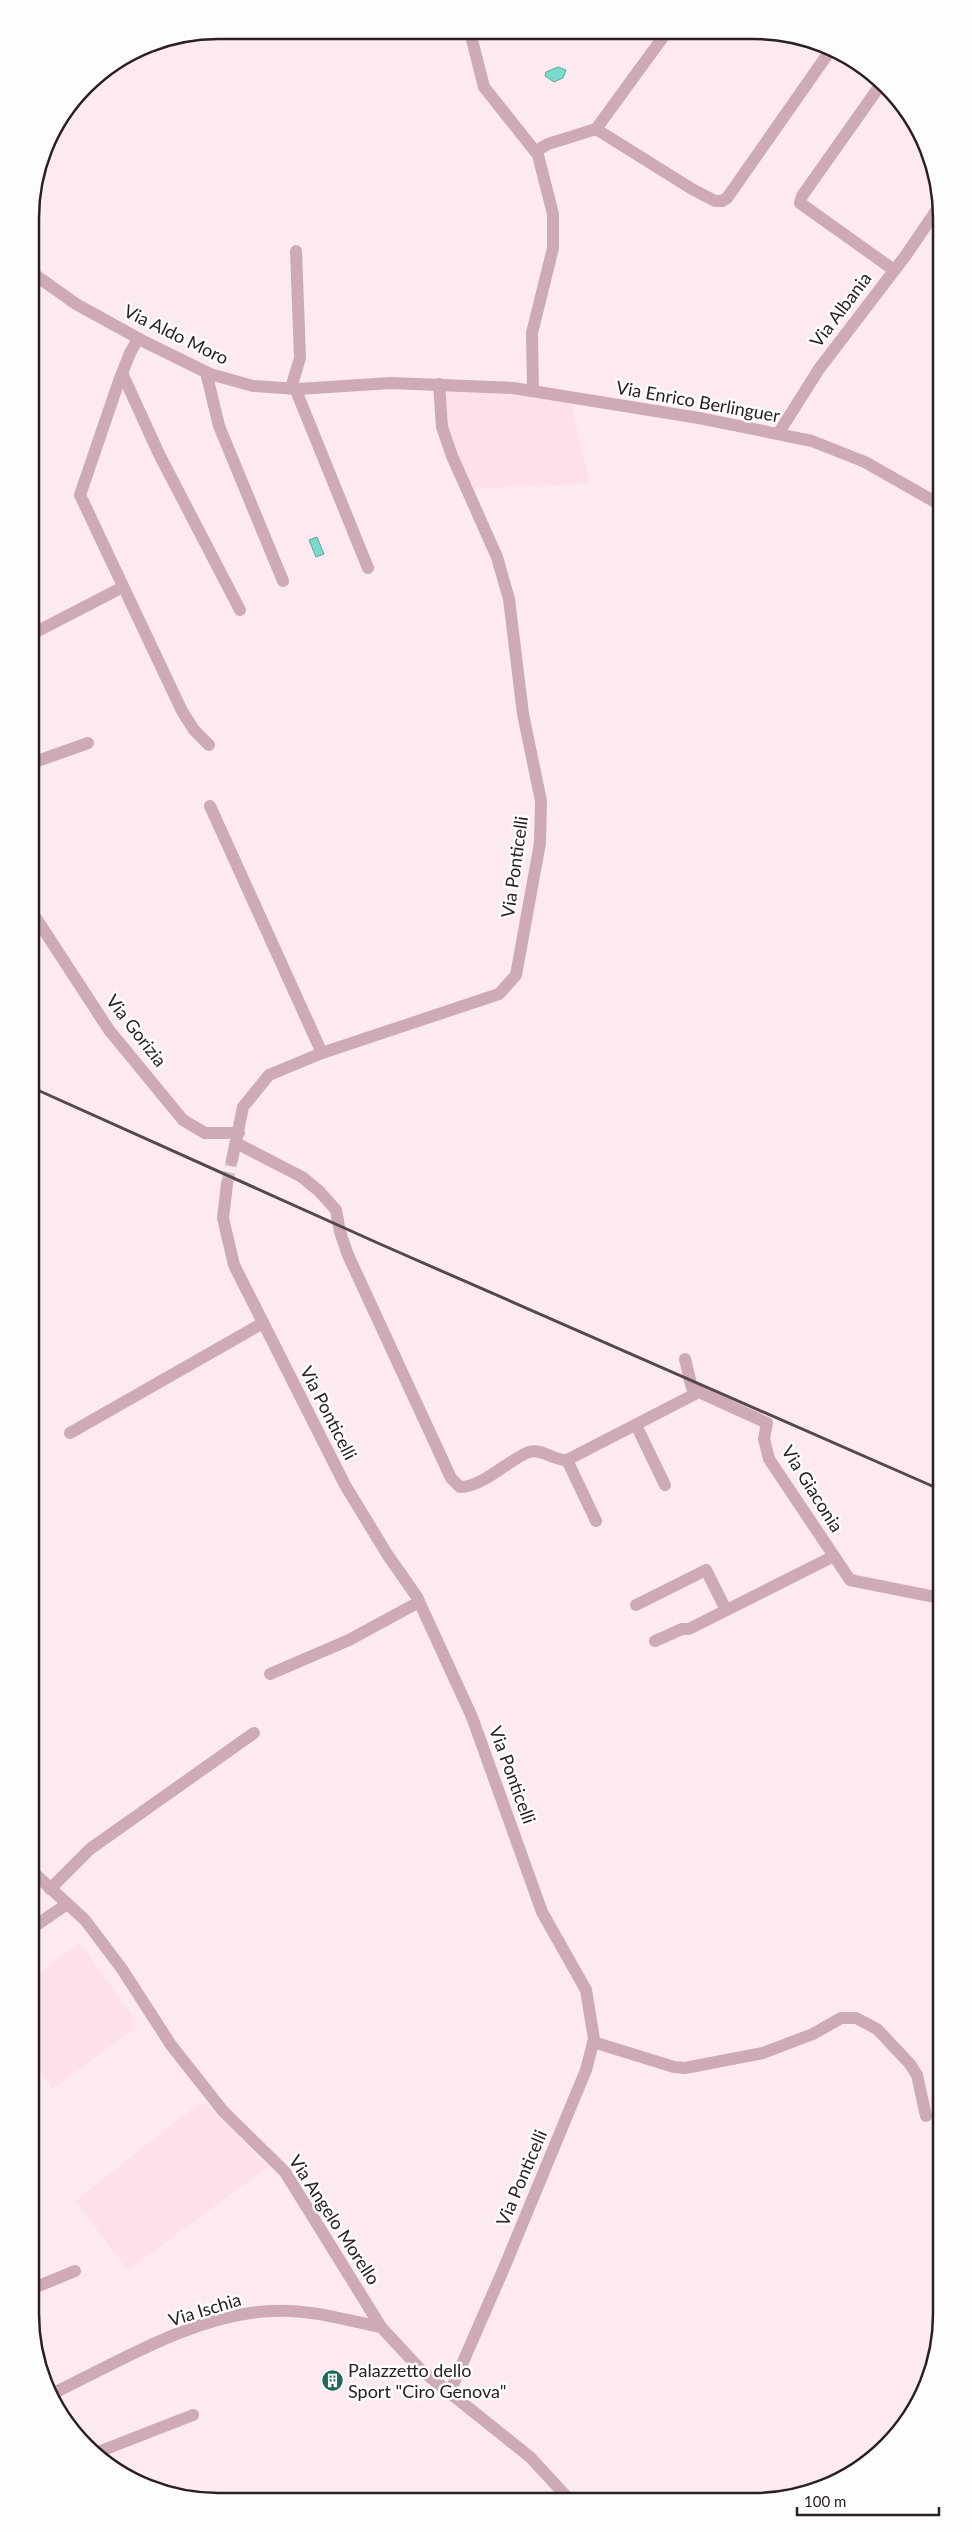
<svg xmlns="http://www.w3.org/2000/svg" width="972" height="2532" font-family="Lato,sans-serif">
<rect width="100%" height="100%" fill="#fceaf0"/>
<g fill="#fee0e9">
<polygon points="439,384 569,397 590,483 473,489 452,456"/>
<polygon points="80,1943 135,2020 130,2023 134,2028 52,2089 36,2065 35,1975"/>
<polygon points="206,2104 268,2167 128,2270 75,2201 197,2105"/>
</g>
<g fill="#79dccb" stroke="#61a499">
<polygon points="558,67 566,70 563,78 554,82 545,76 546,72"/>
<polygon points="317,537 324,554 316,557 309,540"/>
</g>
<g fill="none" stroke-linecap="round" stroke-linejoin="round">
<polyline stroke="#d2c2c7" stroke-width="12" stroke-dasharray="12 6" stroke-linecap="butt" points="227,1184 232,1160"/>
<g stroke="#cdaab5" stroke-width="12">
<polyline points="470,32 484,87 538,155 553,214 553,248 532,333 533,391"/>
<polyline points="885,87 879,87 802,196 800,203 894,270"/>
<polyline points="596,129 692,189 715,201 722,201 727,198 832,48"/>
<polyline points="536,151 548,144 596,129 666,33"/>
<polyline points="31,272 76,304 145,342 210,374 253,386 298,389 391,383 513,388 699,418 812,441 865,462 937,503"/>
<polyline points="138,339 130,353 119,381 80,495 182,711 194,730 209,745"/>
<polyline points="206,372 219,426 283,581"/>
<polyline points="122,373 159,454 240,610"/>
<polyline points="291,388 300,358 296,251"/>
<polyline points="295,388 368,568"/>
<polyline points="778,434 819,369 906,255 936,211"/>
<polyline points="32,634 121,588"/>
<polyline points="32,763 88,743"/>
<polyline points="210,806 322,1053"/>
<polyline points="32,912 109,1030 183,1120 205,1133 239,1133"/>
<path d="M236,1143L302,1177L319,1191L336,1210L340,1232L348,1255L451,1478L460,1487C483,1487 508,1460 529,1452C541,1448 555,1461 567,1460L699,1392L767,1423L764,1439L769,1459L850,1580L940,1598"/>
<polyline points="232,1160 243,1107 269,1075 322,1053 499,994 516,975 540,843 541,801 523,714 509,599 497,557 452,456 442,427 439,384"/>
<polyline points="227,1184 223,1218 234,1265 345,1485 387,1554 417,1597 472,1717 542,1912 586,1990 594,2039 586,2070 504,2268 449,2394"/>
<polyline points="685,1359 692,1388 699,1392"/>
<polyline points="636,1425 665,1485"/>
<polyline points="70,1433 263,1323"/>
<polyline points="567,1460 596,1521"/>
<polyline points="636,1605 706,1570 726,1610"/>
<polyline points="655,1641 682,1629 689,1629 834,1556"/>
<polyline points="270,1674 349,1640 419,1602"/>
<polyline points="35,1874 85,1920 122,1969 171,2045 223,2111 285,2172 381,2327 420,2369 530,2457 567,2497"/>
<polyline points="50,1889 90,1849 254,1733"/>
<polyline points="35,1926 67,1904"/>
<polyline points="593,2042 674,2067 685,2068 763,2053 813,2034 841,2018 856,2018 877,2029 910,2064 917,2075 926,2116"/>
<polyline points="36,2287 75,2271"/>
<path d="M50,2395C118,2362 196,2314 272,2311C309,2309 346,2320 381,2327"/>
<polyline points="93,2454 193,2415"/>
</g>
<polyline stroke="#54484c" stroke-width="3" points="33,1088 380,1244 939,1489"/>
</g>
<defs>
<symbol id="building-disc" viewBox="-11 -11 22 22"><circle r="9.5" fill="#20685e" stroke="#fdfdfd"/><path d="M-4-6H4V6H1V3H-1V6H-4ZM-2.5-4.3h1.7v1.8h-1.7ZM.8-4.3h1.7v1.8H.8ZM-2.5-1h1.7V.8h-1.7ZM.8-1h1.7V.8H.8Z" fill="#fff"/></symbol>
</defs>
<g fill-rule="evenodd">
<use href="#building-disc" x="320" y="2368" width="25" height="25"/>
</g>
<g text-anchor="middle" stroke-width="5" stroke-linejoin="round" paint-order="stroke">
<g font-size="18" fill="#2a2023" stroke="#fdfdfd">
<text transform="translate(841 310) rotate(-53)" y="6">Via Albania</text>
<text transform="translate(176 335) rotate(26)" y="6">Via Aldo Moro</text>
<text transform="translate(698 402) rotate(10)" y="6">Via Enrico Berlinguer</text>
<text transform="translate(515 867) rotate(-82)" y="6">Via Ponticelli</text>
<text transform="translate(136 1031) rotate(52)" y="6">Via Gorizia</text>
<text transform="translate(328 1413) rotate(63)" y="6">Via Ponticelli</text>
<text transform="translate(812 1489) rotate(58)" y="6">Via Giaconia</text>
<text transform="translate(512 1775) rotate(70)" y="6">Via Ponticelli</text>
<text transform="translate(522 2178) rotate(-67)" y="6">Via Ponticelli</text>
<text transform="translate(334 2220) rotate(57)" y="6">Via Angelo Morello</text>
<text transform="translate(205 2310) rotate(-17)" y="6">Via Ischia</text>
</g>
<g font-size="18" fill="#2a2023" stroke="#fdfdfd" text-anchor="start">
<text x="348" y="2377">Palazzetto dello<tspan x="348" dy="21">Sport "Ciro Genova"</tspan></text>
</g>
</g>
<path d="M0 0H972V2532H0ZM218 39H754A179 179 0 0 1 933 218V2314A179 179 0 0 1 754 2493H218A179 179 0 0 1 39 2314V218A179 179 0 0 1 218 39Z" fill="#fdfdfd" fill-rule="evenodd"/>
<path fill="none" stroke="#2a2023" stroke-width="2.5" d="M218 39H754A179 179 0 0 1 933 218V2314A179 179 0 0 1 754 2493H218A179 179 0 0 1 39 2314V218A179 179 0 0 1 218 39Z"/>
<path d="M797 2507v8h142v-8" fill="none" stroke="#2a2023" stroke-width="2.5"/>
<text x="804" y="2507" font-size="15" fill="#2a2023" stroke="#fdfdfd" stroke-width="4" paint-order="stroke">100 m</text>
</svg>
